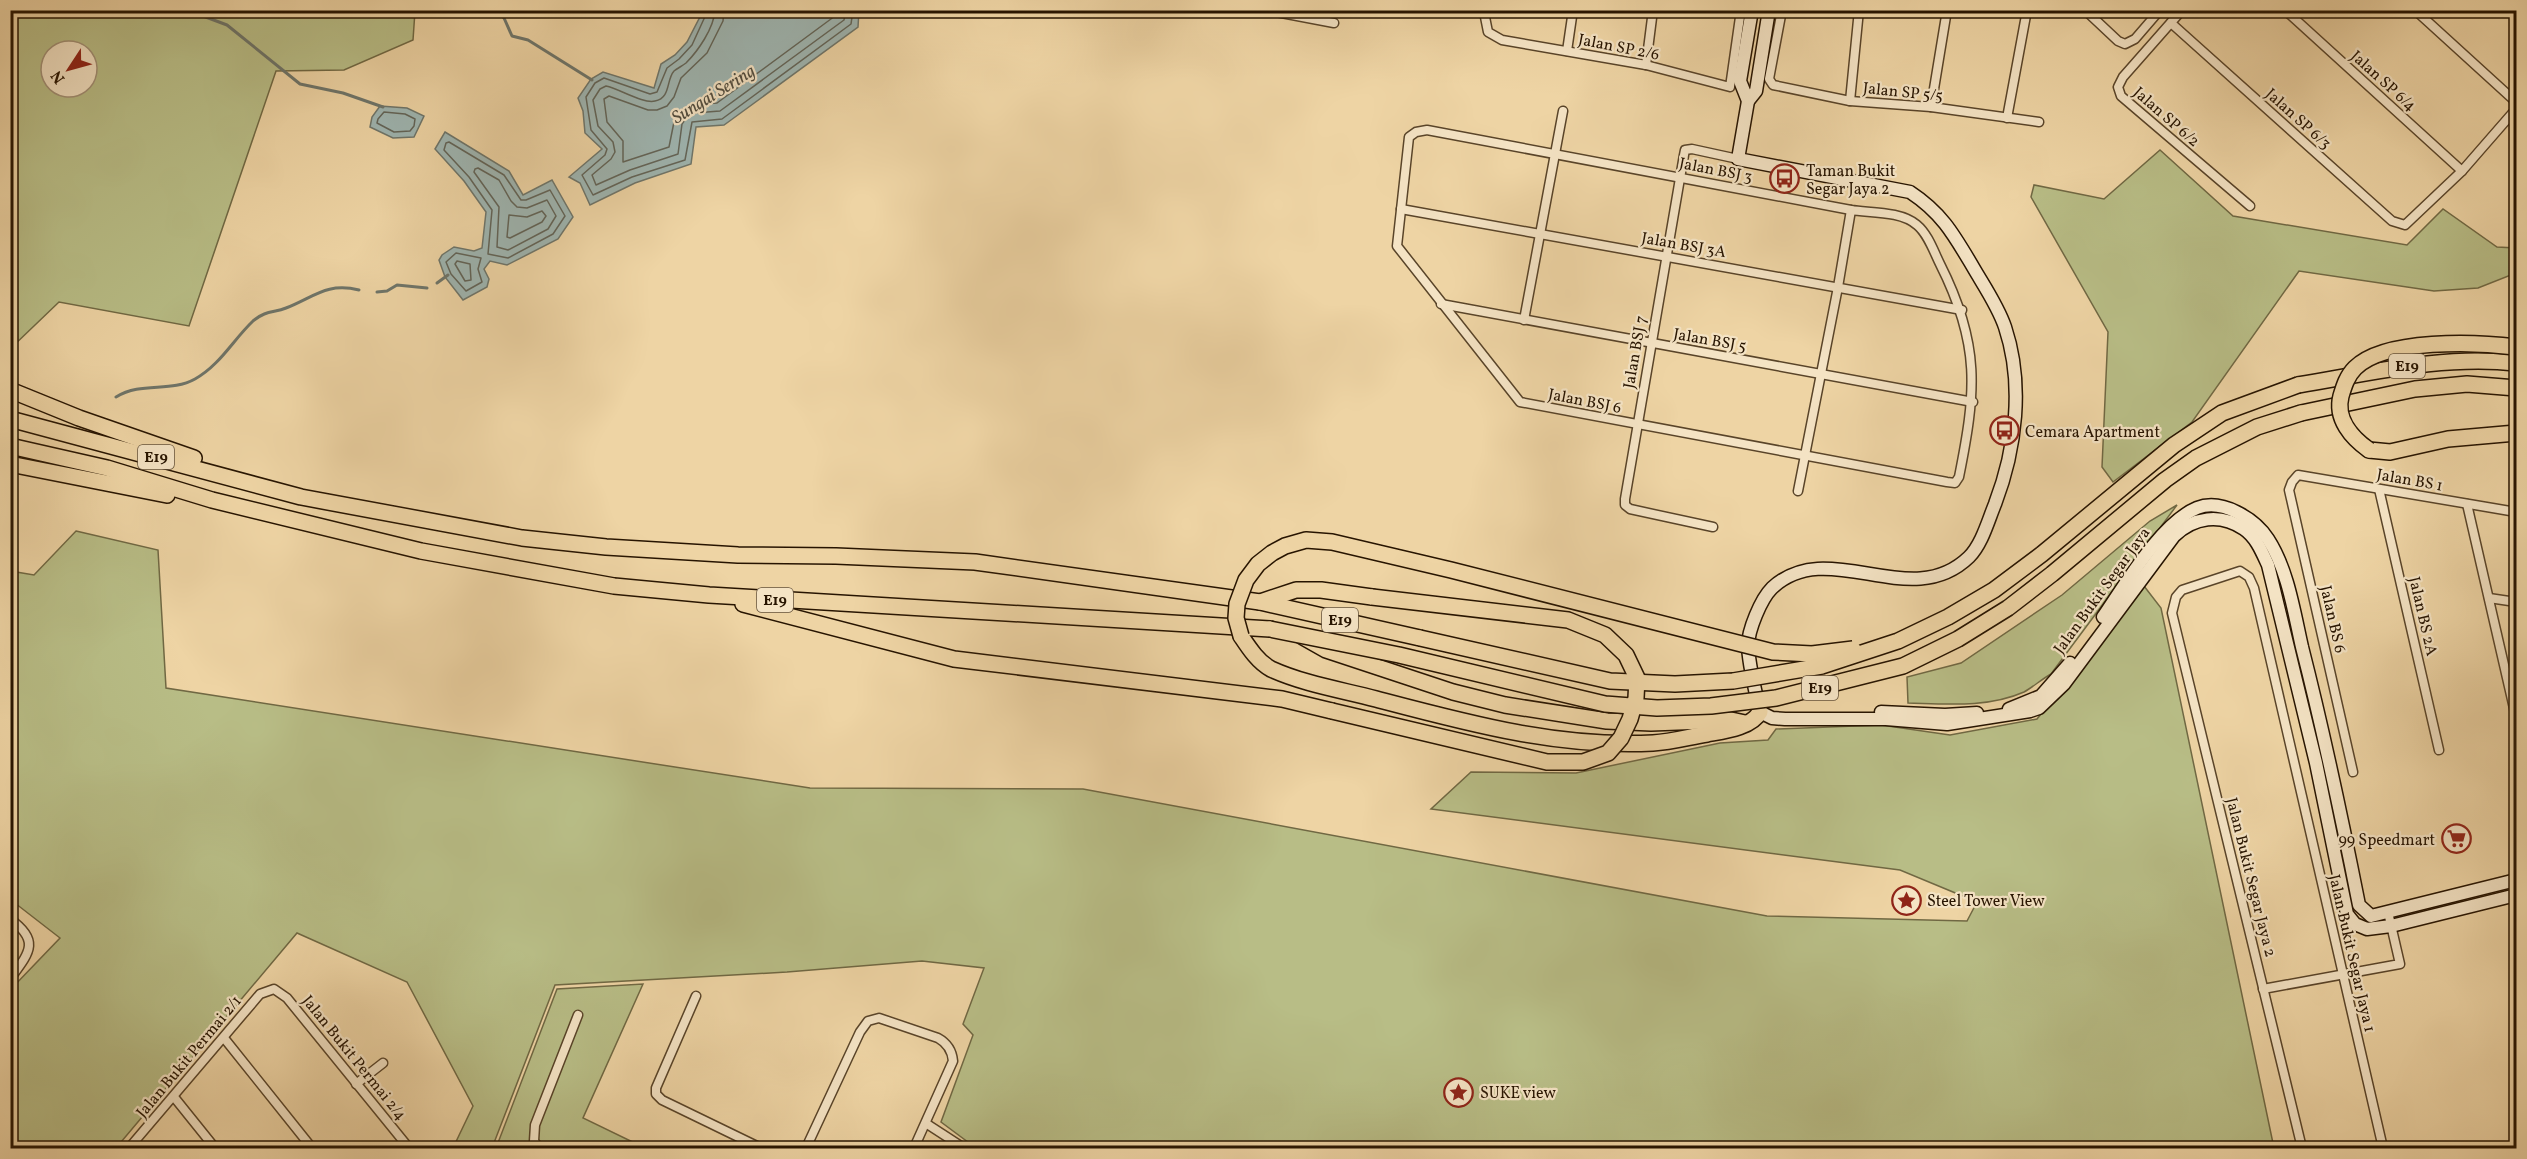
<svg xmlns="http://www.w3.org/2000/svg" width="2527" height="1159" font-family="Vollkorn,serif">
<rect width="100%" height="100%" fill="#eed4a4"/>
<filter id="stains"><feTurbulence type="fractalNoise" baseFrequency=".00333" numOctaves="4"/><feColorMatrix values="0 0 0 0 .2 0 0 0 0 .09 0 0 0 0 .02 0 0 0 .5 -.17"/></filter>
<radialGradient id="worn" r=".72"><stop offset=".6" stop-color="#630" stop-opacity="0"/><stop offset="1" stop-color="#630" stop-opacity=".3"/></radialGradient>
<g fill="#b8bd86" stroke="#706843" stroke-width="1.5" fill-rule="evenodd">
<path d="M11,10H415V11L413,40L344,70L276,71L189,326L59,302L11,348ZM51,51H87V87H51Z"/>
<polygon points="2160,150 2233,216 2407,245 2443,209 2497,247 2516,248 2516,273 2478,288 2434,291 2299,271 2192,422 2113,482 2102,467 2108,332 2031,197 2034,185 2104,199"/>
<path d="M2177,505L2051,674C2042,679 2033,687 2024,692C1988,708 1946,704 1908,703L1907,677L1961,663L2062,595L2150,521Z"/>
<polygon points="76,531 158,550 166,688 810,788 1083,789 1767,916 1967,921 1977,902 1900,870 1431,809 1471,772 1576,773 1720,743 1768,740 1776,729 1881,725 1950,735 2037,719 2144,586 2161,608 2274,1148 976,1148 941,1122 973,1035 963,1024 984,968 922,961 787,972 555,985 492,1148 453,1148 473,1106 407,982 297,933 116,1148 110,1148 105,1144 100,1148 11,1148 11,989 60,938 11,900 10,571 34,575"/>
<polygon points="643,984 583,1118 645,1148 496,1148 557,989"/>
</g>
<g fill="#9eb5b1" stroke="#6e756a" stroke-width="1.5">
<polygon points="703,11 859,10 858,27 731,120 724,125 696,127 691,164 635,183 590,205 580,183 569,177 602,149 585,133 583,111 578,98 591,79 603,72 654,88 661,64 675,55 687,42"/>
<polygon points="380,106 407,108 424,116 414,137 393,138 370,127 372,117"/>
<polygon points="445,132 509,171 523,195 552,180 573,217 558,239 507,265 490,261 484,269 489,279 487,287 463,300 445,277 439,260 442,255 454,247 474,251 482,248 486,212 464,181 435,149"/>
</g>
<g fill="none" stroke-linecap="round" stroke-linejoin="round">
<g stroke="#626458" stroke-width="1.5">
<polyline points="708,10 692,45 679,59 667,68 657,92 650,94 604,78 595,83 586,97 591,130 607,149 605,155 582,175 593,195 632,177 685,160 692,122 722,119 851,24 853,10"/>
<path d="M715,10C714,28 698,51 686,63C682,66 678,68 674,71C666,80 671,98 655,101C643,104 620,89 606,86L600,89L593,100L598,126L613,142L615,152L611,159L592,175L596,185L630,170L678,154L682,124L687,117L694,113L720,111L844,20L846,10"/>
<polyline points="724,10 723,21 707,53 681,78 674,97 667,106 657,110 648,110 609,96 604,99 607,122 623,141 623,162 669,147 674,122 681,110 692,105 717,103 835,16 836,10"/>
<polygon points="384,112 405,114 415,119 414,126 410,131 394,132 377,123 378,119"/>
<polygon points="449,142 504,175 521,200 526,200 550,190 565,216 553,234 508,258 488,254 492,210 469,177 444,150 446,143"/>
<polygon points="478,168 499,180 511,201 517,207 527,208 547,200 556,216 548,229 508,250 497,247 499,207 474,172 475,169"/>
<polygon points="542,211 546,216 542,222 510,238 507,237 509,215 527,217"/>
<polygon points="456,253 481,258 478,269 482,282 466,291 451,274 446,262"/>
<polygon points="457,261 470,264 471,280 465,281 455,264"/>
</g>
<g stroke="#6e756a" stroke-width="3">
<polyline points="187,10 227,25 300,84 343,93 383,107"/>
<polyline points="496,10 504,18 512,36 528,40 592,80"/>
<polyline points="437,283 448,275"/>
<polyline points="377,292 387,291 397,285 427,288"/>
<path d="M116,397C142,381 170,393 195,379C220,365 233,340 253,321C266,310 274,313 286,308C314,297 327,282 359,290"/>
</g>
<defs>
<g id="street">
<polyline points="1265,10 1334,23"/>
<polyline points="1486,10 1485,17 1488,32 1502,40 1646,65 1730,87 1741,10"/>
<polyline points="1782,10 1769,79 1773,85 1850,101 1931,107 2039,122"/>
<polyline points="2085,10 2118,41 2125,44 2135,39 2160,10"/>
<polyline points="2182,10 2123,77 2118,87 2121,96 2250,206"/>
<polyline points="2285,10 2462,171"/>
<polyline points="2415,10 2516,102"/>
<polyline points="2171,23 2392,221 2405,225 2462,171 2516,109"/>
<polyline points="1567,51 1573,10"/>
<polyline points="1646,65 1653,10"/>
<polyline points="1850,101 1859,10"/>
<polyline points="1931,107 1947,10"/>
<polyline points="2007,118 2027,10"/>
<path d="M1427,130L1851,210C1871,213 1901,211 1917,225C1928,234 1934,252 1940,264C1981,345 1976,392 1959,477L1955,483L1947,482L1520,402L1397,246L1409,137L1416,132Z"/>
<polyline points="1401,209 1962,310"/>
<polyline points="1441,304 1973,402"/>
<polyline points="1524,320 1563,111"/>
<polyline points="2379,489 2439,750"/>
<polyline points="1798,491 1838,287 1851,210"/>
<polyline points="2467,504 2516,717"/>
<polyline points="1713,527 1630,509 1625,505 1625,499 1684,155 1685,150 1692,149 1738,159"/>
<polyline points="2489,598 2516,602"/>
<polyline points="2353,772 2289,490 2292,482 2298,475 2516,512"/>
<path d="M10,919C41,941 29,953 10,979"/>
<polyline points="2263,989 2400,964 2388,912"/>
<polyline points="696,996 656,1088 656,1094 662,1100 761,1148"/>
<polyline points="224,1038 312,1148"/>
<polyline points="356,1084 383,1063"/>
<polyline points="174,1097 215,1148"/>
<polyline points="927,1124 964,1148"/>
<polyline points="129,1148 260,994 274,989 287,998 409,1148"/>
<polyline points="539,1148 534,1141 535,1125 578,1015"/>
<path d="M806,1148L860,1032L868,1021L879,1018L938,1038C947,1043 952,1050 953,1061L914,1148"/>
<polyline points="2302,1148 2172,613 2176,597 2182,590 2240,571 2249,577 2254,588 2383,1148"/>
</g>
<g id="secondary">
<path d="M1752,10L1740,81L1748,101L1738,159L1910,192C1942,213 1954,235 1973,267C1984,286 1998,306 2005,327C2024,384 2016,449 1995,504C1988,521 1982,544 1969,557C1910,614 1829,535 1772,588C1761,599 1748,630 1748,646C1749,667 1755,688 1759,708"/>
<polyline points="1748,101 1756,91 1769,10"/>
<path d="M2103,617C2125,585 2161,523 2197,508C2222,498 2255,519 2268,539C2288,570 2294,612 2302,647C2324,733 2342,819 2359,905L2371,916L2516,880"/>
<polyline points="2009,709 2041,696 2070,663"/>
<path d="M1760,712L1772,718L1785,719H1886L1947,724L2030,711L2039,708L2064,684L2174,536C2194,517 2220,513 2244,529C2256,537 2262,552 2268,565L2316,763L2347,914L2355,924L2367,929L2391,926L2516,895"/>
<polyline points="1881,712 1945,715 1977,713"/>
</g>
<g id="highway">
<path d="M2298,385C2371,373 2442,355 2516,363"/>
<polyline points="10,390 79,418 194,458"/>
<polyline points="2301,413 2415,389 2467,384 2516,388"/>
<polyline points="10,419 301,497 522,538 606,547 738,555 836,556 975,562 1260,602 1420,638"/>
<polyline points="10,446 107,468 212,500 421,551 614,586 709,595 1270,629"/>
<polyline points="2369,450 2390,452 2448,439 2516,433"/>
<polyline points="10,464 167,495"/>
<polyline points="1260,602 1296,590 1321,590 1372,597"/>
<polyline points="743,604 954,659 1282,699 1332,711"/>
<path d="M1241,636C1249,648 1258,662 1271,669C1304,684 1342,690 1376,699C1467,723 1558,748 1653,743C1671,742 1689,737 1707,734C1723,731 1751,728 1760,712"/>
<polyline points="1303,637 1326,650 1453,692 1505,705 1607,721 1651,723 1731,720 1745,723"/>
</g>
</defs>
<use href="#street" stroke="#594429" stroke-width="11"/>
<use href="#secondary" stroke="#271400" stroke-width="15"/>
<use href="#highway" stroke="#271400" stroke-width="18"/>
<use href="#street" stroke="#f4e3c4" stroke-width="8"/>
<use href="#secondary" stroke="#f4e3c4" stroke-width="12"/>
<use href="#highway" stroke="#eed4a4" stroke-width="15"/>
<defs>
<g id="highway-bridge">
<path d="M2369,450C2352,438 2335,419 2341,396C2344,386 2347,376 2355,368C2385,338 2477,342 2516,347"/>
<polyline points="1270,629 1399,655 1605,704 1657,708 1711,706 1776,698 1903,666 1958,639 2008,608 2052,574 2165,480 2196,458 2257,427 2301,413"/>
<polyline points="1241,636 1236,618 1237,604 1246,580 1258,564 1272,553 1285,546 1306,540 1332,542 1451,570 1773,652 1812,654 1853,649"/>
<polyline points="1420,638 1610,681 1675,684 1733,681 1822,666 1898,641 1948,617 1994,590 2042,554 2174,445 2222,413 2298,385"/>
<polyline points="1332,711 1547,762 1583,762 1608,753 1621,738 1630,719 1636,698 1637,678 1626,655 1605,635 1568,620 1372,597"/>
</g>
</defs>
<use href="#highway-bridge" stroke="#271400" stroke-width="18" stroke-linecap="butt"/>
<use href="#highway-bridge" stroke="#eed4a4" stroke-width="15"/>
</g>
<defs>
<symbol id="bus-ring" viewBox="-11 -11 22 22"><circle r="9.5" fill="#f4e3c4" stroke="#8f2418" stroke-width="1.5"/><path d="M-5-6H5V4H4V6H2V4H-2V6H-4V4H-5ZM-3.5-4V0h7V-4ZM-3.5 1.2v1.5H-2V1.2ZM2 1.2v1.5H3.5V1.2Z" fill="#8f2418"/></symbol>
<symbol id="supermarket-ring" viewBox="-11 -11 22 22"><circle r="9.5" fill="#f4e3c4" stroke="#8f2418" stroke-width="1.5"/><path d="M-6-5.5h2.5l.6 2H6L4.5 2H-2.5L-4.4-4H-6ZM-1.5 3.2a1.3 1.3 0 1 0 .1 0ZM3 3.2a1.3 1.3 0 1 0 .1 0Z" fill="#8f2418"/></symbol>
<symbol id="sight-ring" viewBox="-11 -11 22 22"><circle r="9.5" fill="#f4e3c4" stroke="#8f2418" stroke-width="1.5"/><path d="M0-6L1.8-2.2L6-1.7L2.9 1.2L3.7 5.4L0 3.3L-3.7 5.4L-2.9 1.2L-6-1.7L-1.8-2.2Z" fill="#8f2418"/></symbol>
</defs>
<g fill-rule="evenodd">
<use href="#bus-ring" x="1768" y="162" width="33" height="33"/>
<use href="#bus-ring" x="1988" y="414" width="33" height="33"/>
<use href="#supermarket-ring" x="2440" y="822" width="33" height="33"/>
<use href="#sight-ring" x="1890" y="884" width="33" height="33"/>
<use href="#sight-ring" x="1442" y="1076" width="33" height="33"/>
</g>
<g text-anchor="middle" stroke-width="4.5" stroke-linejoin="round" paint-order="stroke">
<g fill="#f4e3c4" stroke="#64523b" stroke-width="1.5">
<rect x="2389" y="354" width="36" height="24" rx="4.5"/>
<rect x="138" y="445" width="36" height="24" rx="4.5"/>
<rect x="757" y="588" width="36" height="24" rx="4.5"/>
<rect x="1322" y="608" width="36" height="24" rx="4.5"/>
<rect x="1802" y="676" width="36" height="24" rx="4.5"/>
</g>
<g font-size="15" font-weight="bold" fill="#271400">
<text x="2407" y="371">E19</text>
<text x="156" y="462">E19</text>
<text x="775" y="605">E19</text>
<text x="1340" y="625">E19</text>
<text x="1820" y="693">E19</text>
</g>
<g font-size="16" fill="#271400" stroke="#f4e3c4">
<text transform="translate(1619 46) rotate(11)" y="6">Jalan SP 2/6</text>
<text transform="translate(2384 80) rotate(42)" y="6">Jalan SP 6/4</text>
<text transform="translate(1903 91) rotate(6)" y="6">Jalan SP 5/5</text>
<text transform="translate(2167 116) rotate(41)" y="6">Jalan SP 6/2</text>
<text transform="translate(2299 118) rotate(42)" y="6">Jalan SP 6/3</text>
<text transform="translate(1716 169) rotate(11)" y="6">Jalan BSJ 3</text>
<text transform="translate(1684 244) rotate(10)" y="6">Jalan BSJ 3A</text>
<text transform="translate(1710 339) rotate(10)" y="6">Jalan BSJ 5</text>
<text transform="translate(1634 352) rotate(-80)" y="6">Jalan BSJ 7</text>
<text transform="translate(1585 400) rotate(11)" y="6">Jalan BSJ 6</text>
<text transform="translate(2410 479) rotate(10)" y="6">Jalan BS 1</text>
<text transform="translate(2101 590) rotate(-54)" y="6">Jalan Bukit Segar Jaya</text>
<text transform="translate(2424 616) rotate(77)" y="6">Jalan BS 2A</text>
<text transform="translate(2334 619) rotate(77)" y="6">Jalan BS 6</text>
<text transform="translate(2252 877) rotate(76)" y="6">Jalan Bukit Segar Jaya 2</text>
<text transform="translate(2353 953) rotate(77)" y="6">Jalan Bukit Segar Jaya 1</text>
<text transform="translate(188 1056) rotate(-50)" y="6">Jalan Bukit Permai 2/1</text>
<text transform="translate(355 1057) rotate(51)" y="6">Jalan Bukit Permai 2/4</text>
</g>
<g font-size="16" fill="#271400" stroke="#f4e3c4" text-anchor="start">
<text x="1806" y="176">Taman Bukit<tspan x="1806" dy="18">Segar Jaya 2</tspan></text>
<text x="2025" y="437">Cemara Apartment</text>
<text x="2435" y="845" text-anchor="end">99 Speedmart</text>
<text x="1927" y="906">Steel Tower View</text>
<text x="1480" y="1098">SUKE view</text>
</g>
<g font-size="18" font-style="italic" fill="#514c3e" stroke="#f4e3c4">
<text transform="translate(713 94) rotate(-32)" y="6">Sungai Sering</text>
</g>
</g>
<rect width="2527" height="1159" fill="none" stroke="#eed4a4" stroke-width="36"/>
<rect x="12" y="12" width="2503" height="1135" fill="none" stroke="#271400" stroke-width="3"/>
<rect x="18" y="18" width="2491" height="1123" fill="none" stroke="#271400" stroke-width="1.5"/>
<g transform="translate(69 69) rotate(234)"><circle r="28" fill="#f4e3c4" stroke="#a29076" stroke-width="1.5"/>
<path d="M0-4.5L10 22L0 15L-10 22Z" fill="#8f2418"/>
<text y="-9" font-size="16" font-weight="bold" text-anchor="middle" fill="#271400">N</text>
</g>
<rect width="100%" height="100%" filter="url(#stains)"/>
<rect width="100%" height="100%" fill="url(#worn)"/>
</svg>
